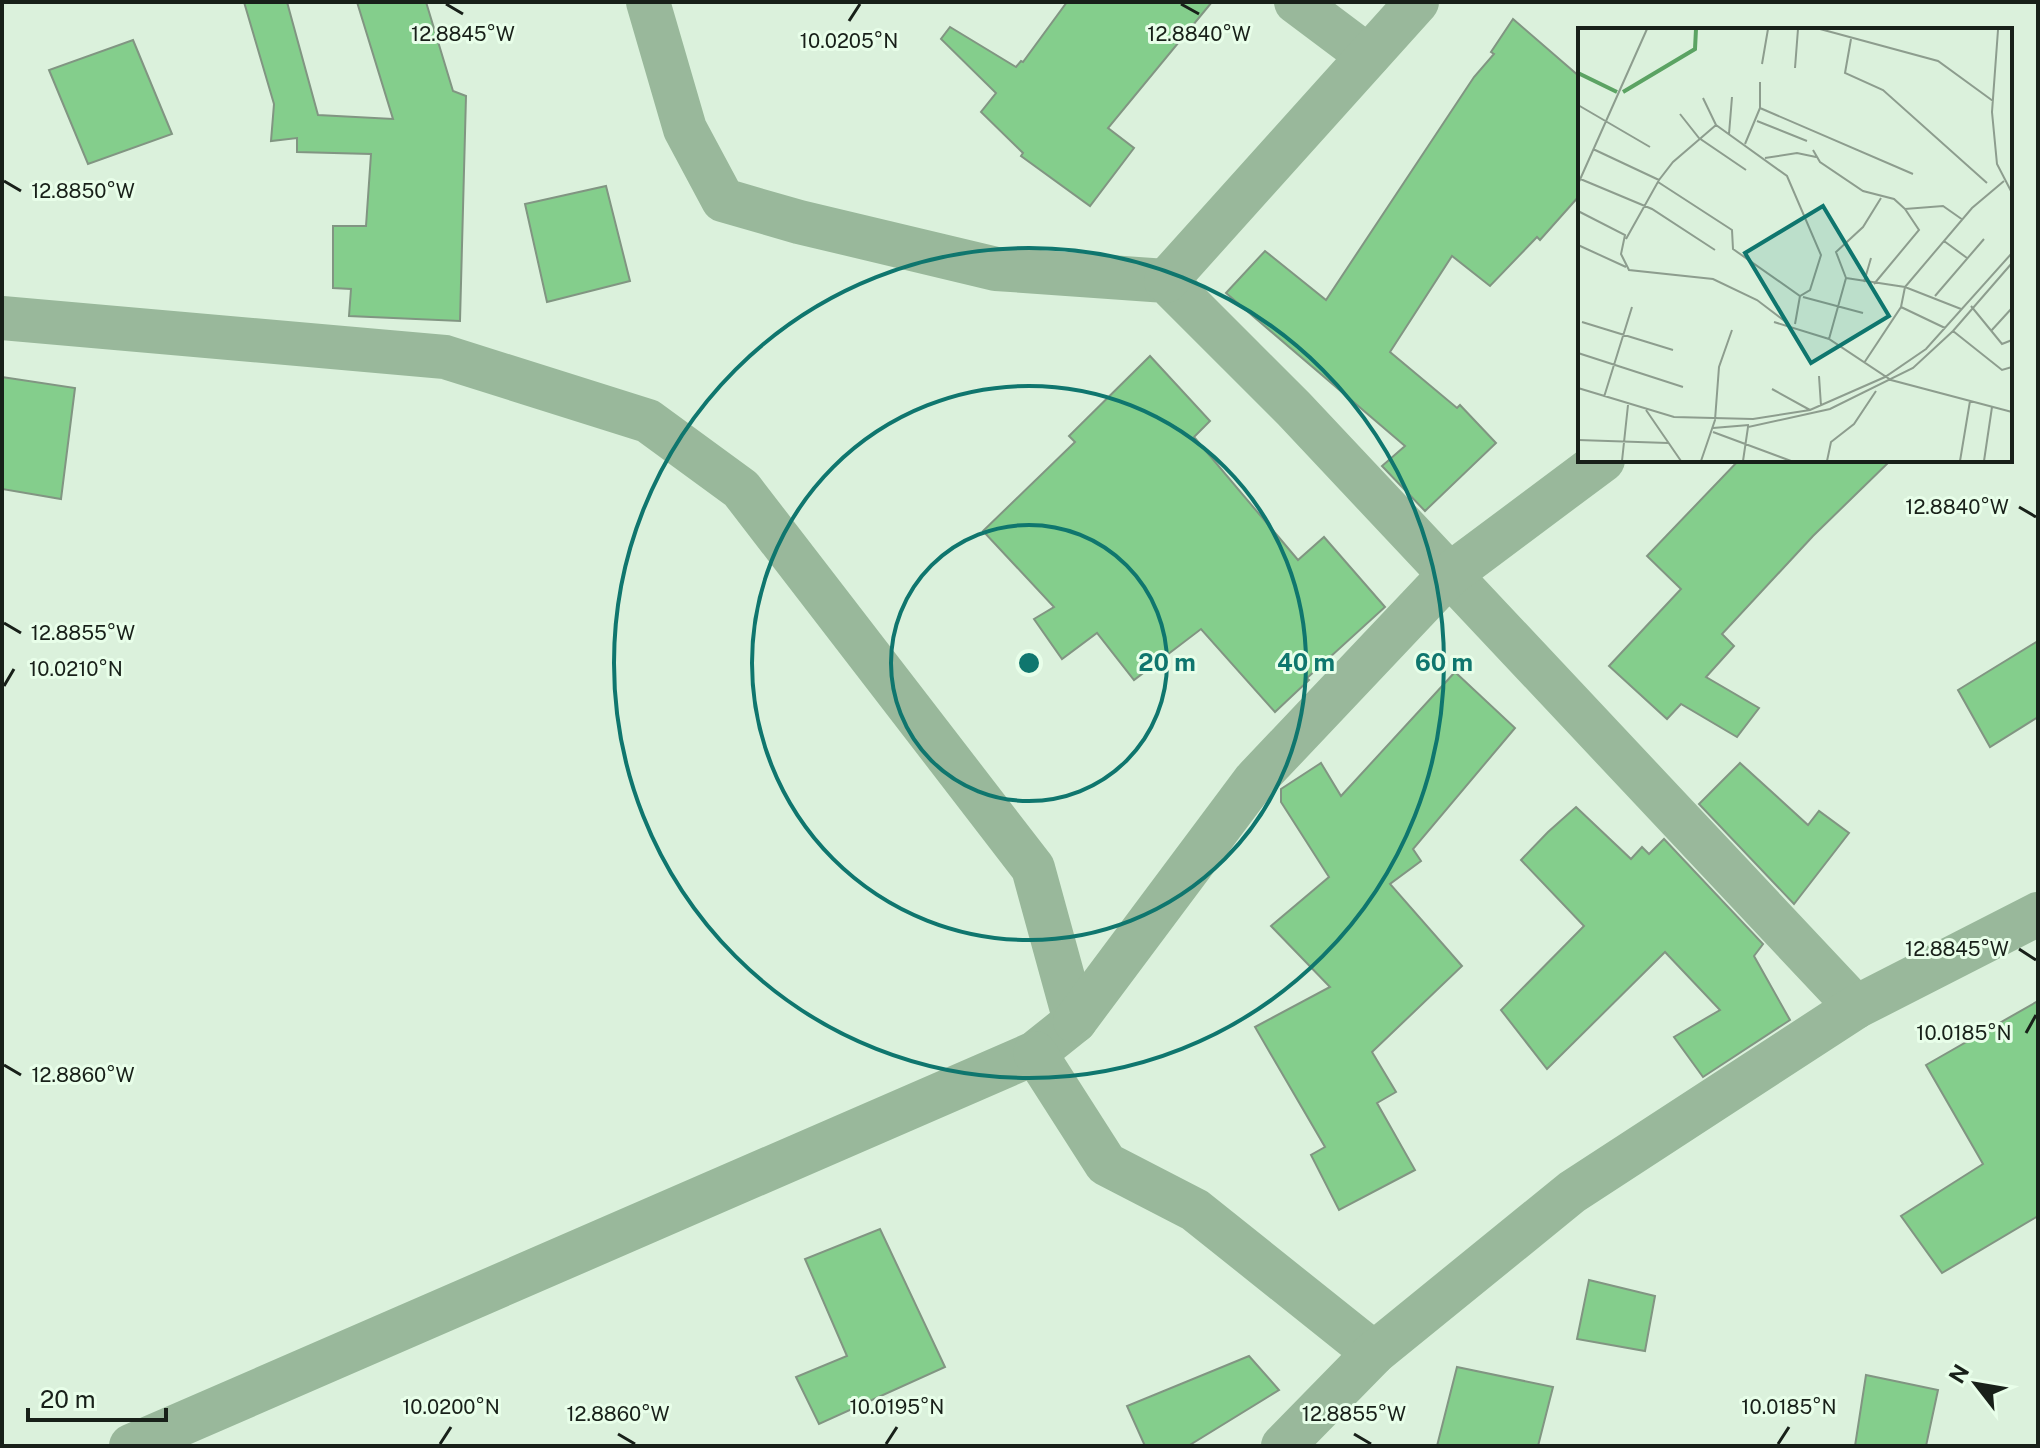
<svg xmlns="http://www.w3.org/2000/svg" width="2040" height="1448" font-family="'Public Sans',sans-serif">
<rect width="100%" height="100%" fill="#dbf1dc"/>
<g fill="#84ce8c" stroke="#819582" stroke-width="2">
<polygon points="244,2 287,2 318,115 393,119 357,2 426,2 453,91 466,96 460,321 349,316 351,289 333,288 333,226 366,226 371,154 297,152 297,138 271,141 274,104"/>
<polygon points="1067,2 1212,2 1108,128 1134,148 1090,206 1021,156 1023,153 981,112 996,93 941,39 950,27 1016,67 1021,61 1023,62"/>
<polygon points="1513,19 1580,77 1580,195 1540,240 1537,237 1490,286 1452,256 1390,352 1457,408 1460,405 1496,443 1425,511 1382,466 1405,446 1226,293 1265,251 1326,300 1474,77 1494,54 1491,52"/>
<polygon points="133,40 172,134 88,164 49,70"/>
<polygon points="606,186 630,281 547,302 525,204"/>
<polygon points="1150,356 1210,421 1194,437 1298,560 1324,537 1385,607 1307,678 1309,680 1275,712 1201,629 1134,680 1097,633 1062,659 1034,619 1054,607 983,531 1075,442 1069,436"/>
<polygon points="2,377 75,388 61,499 2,489"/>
<polygon points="1739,460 1891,460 1813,536 1722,634 1734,646 1706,677 1759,708 1737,737 1681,704 1667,719 1609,666 1681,589 1647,556"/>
<polygon points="2038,641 2038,717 1990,747 1958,690"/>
<polygon points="1455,672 1515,728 1413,849 1421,861 1390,884 1462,966 1372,1052 1396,1092 1377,1103 1415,1170 1339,1210 1311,1155 1325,1147 1255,1027 1330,987 1271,926 1329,877 1281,802 1281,789 1321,763 1341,796"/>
<polygon points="1740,763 1808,825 1819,811 1849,833 1794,904 1699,804"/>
<polygon points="1576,807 1631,859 1642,847 1649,854 1664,839 1763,944 1754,956 1790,1020 1703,1077 1674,1037 1720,1010 1665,952 1547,1069 1501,1010 1584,926 1521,860 1548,832"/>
<polygon points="2038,1001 2038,1216 1942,1273 1901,1216 1983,1164 1926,1065"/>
<polygon points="880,1229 945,1367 819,1424 796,1377 847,1356 805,1259"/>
<polygon points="1589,1280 1655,1296 1645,1351 1577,1339"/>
<polygon points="1249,1356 1279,1390 1188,1446 1145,1446 1127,1406"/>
<polygon points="1457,1367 1553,1387 1538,1446 1437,1446"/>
<polygon points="1866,1375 1938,1390 1926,1446 1855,1446"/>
</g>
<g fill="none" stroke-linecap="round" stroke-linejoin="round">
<g stroke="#99b89b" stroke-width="44">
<polyline points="648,2 685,129 723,200 799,222 996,269 1166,281 1294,409 1856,1007"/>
<polyline points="1296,2 1368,56"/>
<polyline points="1166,281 1417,2"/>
<polyline points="2,318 445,357 648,421 741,489 1033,868 1075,1021 1035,1053 131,1446"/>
<polyline points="1075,1021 1255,780 1449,575 1603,460"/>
<polyline points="1035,1053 1106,1164 1195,1210 1374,1353"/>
<polyline points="1283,1446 1374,1353 1572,1192 1856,1007 2038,914"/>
</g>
</g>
<path fill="none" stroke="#182019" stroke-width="3" d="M446,4L463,14M1181,4L1199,14M849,21L860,4M4,181L21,191M2019,507L2036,517M4,623L21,633M4,686L14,669M2019,949L2036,960M2026,1033L2036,1015M4,1065L21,1075M618,1434L635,1444M1354,1434L1371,1444M440,1444L451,1427M886,1444L897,1427M1778,1444L1789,1427"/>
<g fill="none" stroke="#0f766e" stroke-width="4">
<circle cx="1029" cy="663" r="138"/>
<circle cx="1029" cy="663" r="277"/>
<circle cx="1029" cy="663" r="415"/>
</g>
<g transform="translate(1578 28)">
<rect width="434" height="434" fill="#dbf1dc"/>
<path fill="none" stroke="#5ba363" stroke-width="4" d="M0,45L39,64M45,64L117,21L118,1"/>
<path fill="none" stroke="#8d9d8e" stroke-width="2" d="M242,1L360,33L415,73M420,2L414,84L419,136L434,165M273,11L267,45L305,62L409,155M184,36L190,1M217,40L220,1M125,70L138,97M0,77L72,119M182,80L335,146M102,86L121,110L168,142M179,93L229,113M151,106L154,69M167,116L182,80V54M15,121L81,152M235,122L242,134L285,163L316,171L327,181L365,178L385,192M187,130L219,125L238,129M0,150L74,181L137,222M0,156L69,1M0,183L47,207L43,226L51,242L135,251L179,272L208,294M48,211L81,152L95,134L138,97L209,148L243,227L232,262L222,268L155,221L154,202L80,154M366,213L389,230M0,217L48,239M268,250L327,259L383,281M286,254L293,230M296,256L341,202L327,181M357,268L406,211M225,269L285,285M393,278L424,316L434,312M323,279L367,300M4,294L95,322M196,294L251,311L313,352L434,384M217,296L222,268M375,303L424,342L434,339M413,303L434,280M251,311L268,250L258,224L285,199L303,170M0,325L105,359M286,335L323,279L327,259L394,180L426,153M241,348L243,378M0,360L96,389L175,391L232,382L307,349L348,321L434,225M194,361L232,382M26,369L54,279M68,382L103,433M135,400L171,397M135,404L213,433M0,412L90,415M44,433L50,377M123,433L137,392L141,339L154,302M165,433L170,399L252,381L335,340L375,303L434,235M249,433L253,414L276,396L298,363M382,433L392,373M406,433L414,379"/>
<path fill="#0f766e" fill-opacity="0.15" stroke="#0f766e" stroke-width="4" d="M245,178L311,288L233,335L167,225Z"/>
<rect width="434" height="434" fill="none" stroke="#182019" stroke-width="4"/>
</g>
<g font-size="20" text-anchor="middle" fill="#182019" stroke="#e8fee9" stroke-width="6" stroke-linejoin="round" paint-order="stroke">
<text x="463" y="41">12.8845°W</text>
<text x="1199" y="41">12.8840°W</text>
<text x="849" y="48">10.0205°N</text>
<text x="83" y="198">12.8850°W</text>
<text x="1957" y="514">12.8840°W</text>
<text x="83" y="640">12.8855°W</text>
<text x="76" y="676">10.0210°N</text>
<text x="1957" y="956">12.8845°W</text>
<text x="1964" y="1040">10.0185°N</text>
<text x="83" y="1082">12.8860°W</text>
<text x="451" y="1414">10.0200°N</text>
<text x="897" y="1414">10.0195°N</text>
<text x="1789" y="1414">10.0185°N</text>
<text x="618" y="1421">12.8860°W</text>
<text x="1354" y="1421">12.8855°W</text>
</g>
<circle cx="1029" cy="663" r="12" fill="#0f766e" stroke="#e8fee9" stroke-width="4"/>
<g font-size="24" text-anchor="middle" font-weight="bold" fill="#0f766e" stroke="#e8fee9" stroke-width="6" stroke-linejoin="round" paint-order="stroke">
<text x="1167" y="671">20 m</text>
<text x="1306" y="671">40 m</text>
<text x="1444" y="671">60 m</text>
</g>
<rect width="2040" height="1448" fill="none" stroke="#182019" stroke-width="8"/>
<g transform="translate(1976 1384) rotate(301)" stroke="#e8fee9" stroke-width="6" paint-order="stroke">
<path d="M0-6L14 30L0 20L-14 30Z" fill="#182019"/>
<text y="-12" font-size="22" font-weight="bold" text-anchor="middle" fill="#182019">N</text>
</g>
<path d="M28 1408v12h138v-12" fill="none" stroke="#182019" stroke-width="4"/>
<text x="40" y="1408" font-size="24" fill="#182019" stroke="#e8fee9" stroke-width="6" paint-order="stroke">20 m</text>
</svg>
